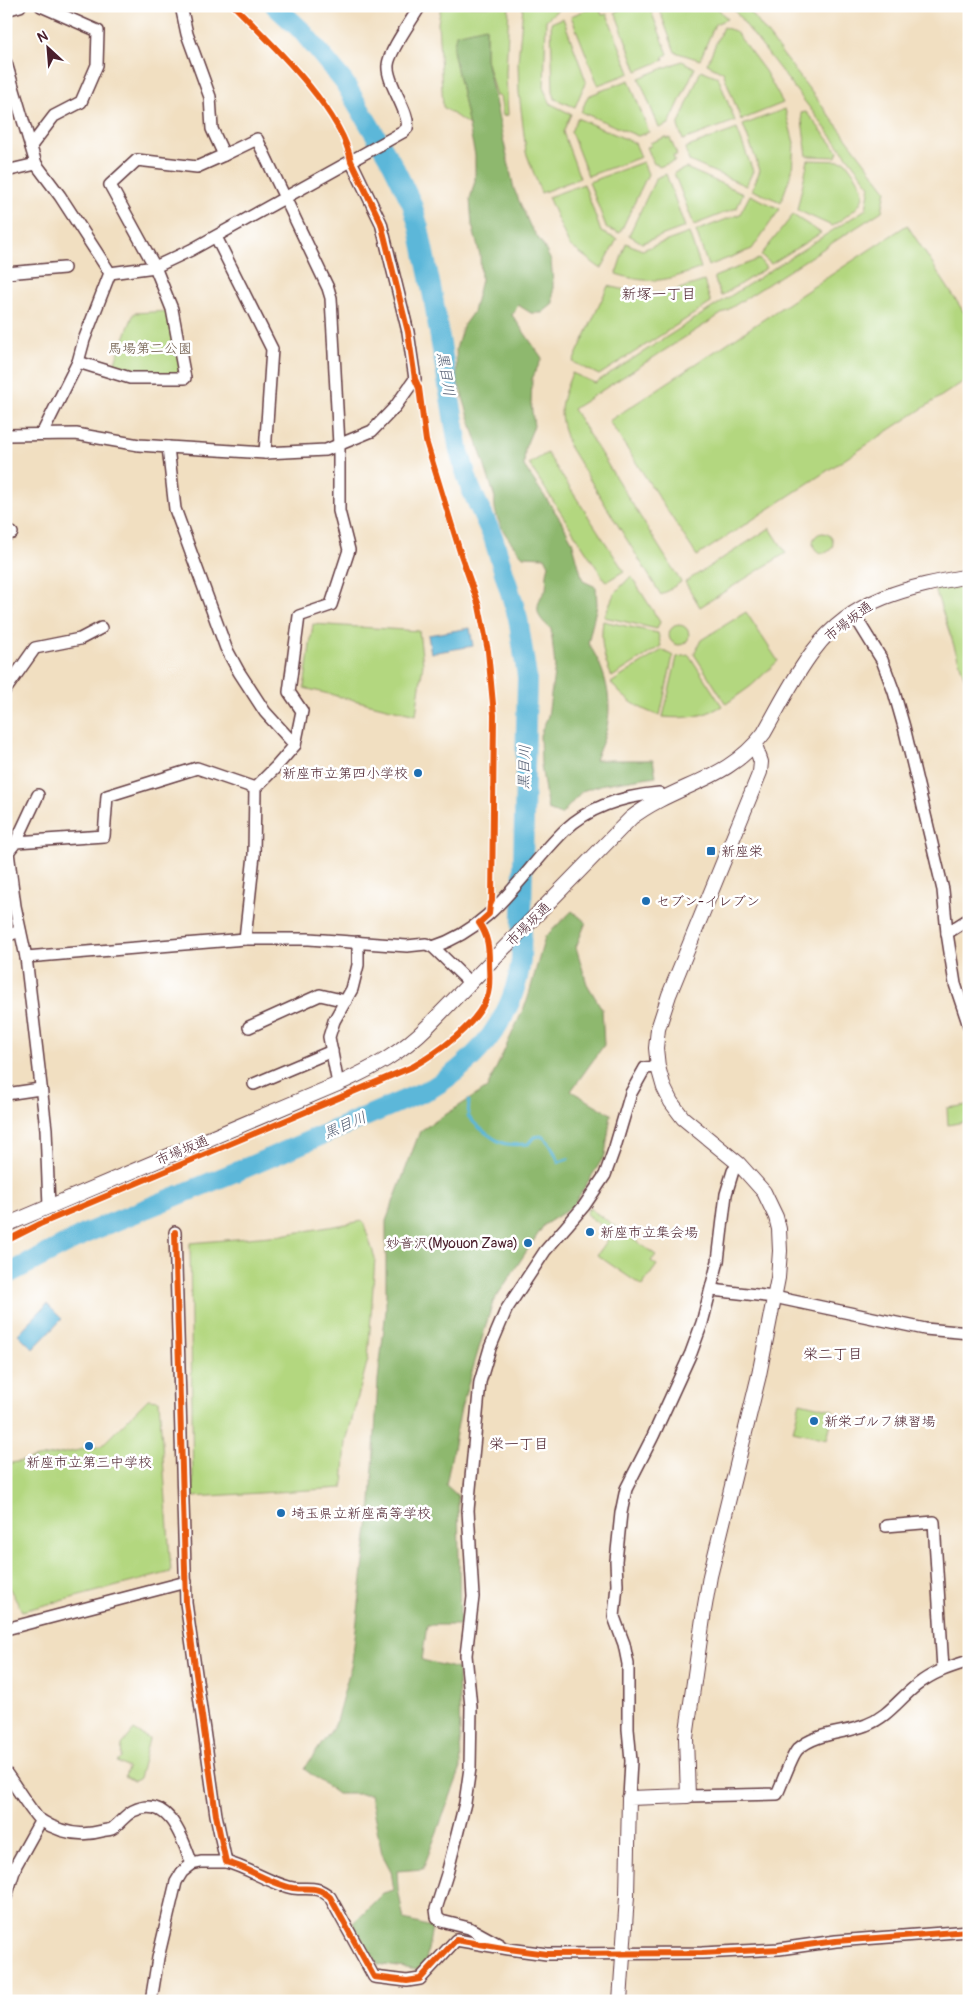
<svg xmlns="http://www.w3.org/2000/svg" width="975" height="2007" font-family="Pangolin,'Klee One',sans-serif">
<rect width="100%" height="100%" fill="#fff"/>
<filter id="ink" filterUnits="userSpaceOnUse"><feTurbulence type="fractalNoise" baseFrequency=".02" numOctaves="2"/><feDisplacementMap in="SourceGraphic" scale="10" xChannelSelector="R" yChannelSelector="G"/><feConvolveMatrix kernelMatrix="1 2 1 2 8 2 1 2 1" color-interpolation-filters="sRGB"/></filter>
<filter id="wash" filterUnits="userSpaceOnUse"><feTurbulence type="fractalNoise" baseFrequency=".0096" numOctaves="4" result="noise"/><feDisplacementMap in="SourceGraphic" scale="20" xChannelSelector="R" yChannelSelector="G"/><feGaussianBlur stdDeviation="1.12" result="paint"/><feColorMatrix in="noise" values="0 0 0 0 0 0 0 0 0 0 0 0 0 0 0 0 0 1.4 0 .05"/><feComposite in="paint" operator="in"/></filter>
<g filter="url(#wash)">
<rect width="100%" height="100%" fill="#f1dfc1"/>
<g fill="#b3d77f" stroke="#7e7b55">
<polygon points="441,6 509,6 506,74 508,115 503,116 500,96 496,96 486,59 486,28 453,50 469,125 443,107 438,23"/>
<polygon points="523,6 558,6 559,9 546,20 544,90 551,104 571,114 563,132 580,178 541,193 526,152 519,92 518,62"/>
<polygon points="596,6 599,6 602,15 607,14 630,73 598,85 571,16"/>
<polygon points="618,6 649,6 668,54 663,57 664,60 637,71 615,12 619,10"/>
<polygon points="658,6 716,6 727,19 715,24 700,60 675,52"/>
<path d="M731,6H746L886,190L882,211L573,409L681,582L661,595L569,446C557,411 559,406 572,373L595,383L866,209L870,186Z"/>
<polygon points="563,18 586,81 575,107 555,99 553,91 551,23"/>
<polygon points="723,27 735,31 765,71 783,103 741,120 723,72 707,64"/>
<polygon points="682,61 695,68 669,124 659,128 639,78"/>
<polygon points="701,70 718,77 735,121 683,140 678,126"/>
<polygon points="629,80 649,132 638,136 581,112 588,96"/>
<polygon points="785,109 794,143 792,171 781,202 752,190 760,170 743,125"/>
<polygon points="806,112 838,151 836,157 807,156 801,113"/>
<polygon points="577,118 635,143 641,157 588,176 571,132"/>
<polygon points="737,129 753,171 746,186 689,161 685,148"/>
<polygon points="666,137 667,139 670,138 677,155 673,156 675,161 659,167 657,163 654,164 647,147 651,146 650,143"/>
<path d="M808,160L845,161C873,197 868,202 832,226L797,210Z"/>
<polygon points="643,162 648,174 620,233 607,229 589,182"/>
<polygon points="686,168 743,193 737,208 694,225 674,173"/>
<polygon points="666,174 685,227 642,243 629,235 656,178"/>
<polygon points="584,184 601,232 617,239 602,268 600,268 569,245 548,197"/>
<polygon points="750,195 780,209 752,249 708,266 696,231 740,214"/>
<polygon points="793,215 821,233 771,264 761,255"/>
<polygon points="907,225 969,320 969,378 697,556 609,421"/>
<path d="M689,233L701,268C667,281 651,285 616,274L626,243L642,250Z"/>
<polygon points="759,259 766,268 721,296 714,277"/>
<polygon points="704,281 711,303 599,375 573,362 608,286 639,293 667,293"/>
<polygon points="169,311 182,375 130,374 112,369 134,313"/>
<polygon points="547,453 624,571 606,582 529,464"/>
<polygon points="770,528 786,553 700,607 685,582"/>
<circle cx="823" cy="543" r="10"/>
<polygon points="631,576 660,622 657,629 604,617 614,594"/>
<polygon points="969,579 969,691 934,586"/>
<polygon points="746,612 778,661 751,686 726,704 694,654 701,640"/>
<path d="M603,621L658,633L661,646L612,677C603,658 600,641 603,621Z"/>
<polygon points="313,624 419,631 423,664 416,715 304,688"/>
<circle cx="679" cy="635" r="10"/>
<path d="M662,650L673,656L660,716C639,709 624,699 611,683Z"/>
<path d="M689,655L722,706C703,717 685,719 663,717L677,657Z"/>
<polygon points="969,1105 969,1121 948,1125 947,1108"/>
<polygon points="589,1208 656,1255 651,1261 657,1265 642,1286 597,1255 612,1234 586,1214"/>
<polygon points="363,1221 375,1258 368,1359 346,1442 343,1488 193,1497 190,1243 282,1235"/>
<polygon points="148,1399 159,1400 171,1572 22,1611 6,1582 6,1464 101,1446"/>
<polygon points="800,1402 834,1410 827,1439 793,1431"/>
<polygon points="134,1730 149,1739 139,1779 133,1781 125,1776 128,1768 117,1762 121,1758 122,1745"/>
</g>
<g fill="#8eb86e" stroke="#6c6c4c">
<path d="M486,27V59L514,189L530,226L543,245L551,261L553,282V304L542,313H531L518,305L512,315L542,358L532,379L531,404L534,426L525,448L524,466L560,519L572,541L583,581L596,587L597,605L588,643C605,668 614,700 606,731C604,741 598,751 595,760H653L656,776L604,784L582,791L561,815L548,810L541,765L540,735L548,716L555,666L551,629C541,620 534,614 540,599C541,596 545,592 546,589C547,581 546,574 549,565L545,557L523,556C509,541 492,519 495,498L457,379L456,349L463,326L473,312L481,280L480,255L472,225L470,199L475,181V155L453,50L456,34Z"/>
<polygon points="572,911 586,922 576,947 587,984 602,1009 604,1045 571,1091 611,1114 605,1155 572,1207 544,1225 493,1302 461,1408 446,1485 458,1496 460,1625 427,1625 422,1660 458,1669 461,1768 423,1869 397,1871 398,1889 404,1920 432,1927 426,1961 418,1970 378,1964 352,1924 383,1893 394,1890 391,1871 382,1854 370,1794 338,1794 304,1769 335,1725 352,1662 371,1503 378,1380 386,1310 386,1221 420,1131 487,1088 527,1001 545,937"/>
</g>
<g fill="#5bb7d9" stroke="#526b82">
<polygon points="470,628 473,646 431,653 428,635"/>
<polygon points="47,1304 62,1319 33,1349 18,1334"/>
</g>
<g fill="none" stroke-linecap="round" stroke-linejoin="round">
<g stroke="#5bb7d9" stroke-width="3">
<polyline points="451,1077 455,1082"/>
<path d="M469,1101L468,1116C475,1125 496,1143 507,1144C514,1145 521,1144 528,1144L534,1137L541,1136C551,1141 554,1153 559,1162L568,1159"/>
</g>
<path stroke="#5bb7d9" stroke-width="20" d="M6,1275L89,1232L250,1166L432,1088C480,1059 514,1016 521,960L527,677L518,618L493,537L470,487L459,451L433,297L419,228L412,204L393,165L344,82L301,30L275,6"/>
</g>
</g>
<g filter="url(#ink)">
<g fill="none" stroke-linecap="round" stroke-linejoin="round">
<defs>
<g id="minor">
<polyline points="181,6 187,34 210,97 212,129 224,155 257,139 328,288 331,298 339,445 339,511 349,550 331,605 299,616 289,692 302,711 295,745"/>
<polyline points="6,10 20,6"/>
<polyline points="6,63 36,164 60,196 110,273"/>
<polyline points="31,146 54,116 81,102 97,65 98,31 41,6"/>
<polyline points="6,171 36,164"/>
<polyline points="216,237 272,349 265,453"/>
<polyline points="6,273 64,268"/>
<path d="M110,273L155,267L191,250L403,132L407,128C411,113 386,83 388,65C389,51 412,20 420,6"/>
<polyline points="78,362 130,378 185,378 172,309 155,267 110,185 137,160 197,167 224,155"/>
<polyline points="42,434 78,362 84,340 110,273"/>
<polyline points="6,435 76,434 139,445 168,447 175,509 226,648 239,672 265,712 295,745 275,768 255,788 254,855 245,939"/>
<polyline points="168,447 265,453 326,450 372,431 395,407 415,379 408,332 381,223 351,161"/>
<polyline points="6,534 12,533"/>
<polyline points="853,613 882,660 894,692 904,727 943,890 947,933 955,984 969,1026"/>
<polyline points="6,689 35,648 80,639 101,628"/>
<polyline points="16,842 38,795"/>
<polyline points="6,852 8,852 15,906 26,957 46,1129 49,1207"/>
<polyline points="8,852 16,842 104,836 107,796 197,768 255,788"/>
<polyline points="947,933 969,919"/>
<polyline points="6,936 20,931"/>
<path d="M433,947C495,927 521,873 565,830C590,806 626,796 659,793L664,797"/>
<polyline points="26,957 245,939 309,939 407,946 426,944 433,947 470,983"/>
<polyline points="249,1027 320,995 346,1001"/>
<polyline points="254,1084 332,1051"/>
<polyline points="338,1084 329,1037 334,1021 352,989 358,965 358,942"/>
<polyline points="6,1094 40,1089"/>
<path d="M175,1232L186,1603L216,1815L226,1862C249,1868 271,1884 293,1888C310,1890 316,1885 330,1897L374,1977L407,1981L420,1979L456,1940L509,1949L547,1954L702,1953L779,1949L836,1941L969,1931"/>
<polyline points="712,1290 774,1297 925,1329 969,1333"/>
<polyline points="886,1526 934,1522 943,1669"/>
<polyline points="6,1629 186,1582"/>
<path d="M6,1773C13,1782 34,1816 40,1820C59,1832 81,1837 102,1831C105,1830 111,1830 113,1828C120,1823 125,1815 133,1811C169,1794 182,1838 192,1864L201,1862H226"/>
<path d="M688,1796L777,1794C782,1784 792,1754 798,1749C817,1732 844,1734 866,1725C888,1717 900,1698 917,1685C933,1672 950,1667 969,1661"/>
<polyline points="629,1798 631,1761 628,1729 628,1664 624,1644 614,1617 617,1585 616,1561 621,1513 626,1489 653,1436 691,1353 702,1323 718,1261 726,1194 733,1171 739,1164"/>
<polyline points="6,1897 16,1865 41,1820"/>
<polyline points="500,1945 469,1928 441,1921 437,1917 436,1909 447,1874 465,1803 470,1768 471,1707 466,1655 473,1597 468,1510 480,1382 490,1348 506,1310 545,1251 584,1206 605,1175 615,1147 631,1093 645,1068 658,1067"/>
<polyline points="151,2001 158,1958 176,1882 182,1872 192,1864"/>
</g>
<g id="tertiary">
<path d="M6,1225L338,1084C375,1067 400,1054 429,1025L631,818C677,783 727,782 764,733C780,705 794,676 814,650C853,598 909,587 969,576"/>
<polyline points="620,2001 627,1896 629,1798 688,1796 686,1738 704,1611 710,1576 759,1375 778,1278 780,1251 779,1229 776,1217 764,1192 739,1164 683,1118 671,1102 664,1088 658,1067 656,1048 658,1029 669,995 760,772 761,762 755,745"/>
</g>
</defs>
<use href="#minor" stroke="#633c42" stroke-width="14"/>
<use href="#tertiary" stroke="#633c42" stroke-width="16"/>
<use href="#minor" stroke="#fff" stroke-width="11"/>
<use href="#tertiary" stroke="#fff" stroke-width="14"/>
<defs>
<g id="cycleway">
<path d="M175,1232L186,1603L216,1815L226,1862C249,1868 271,1884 293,1888C310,1890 316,1885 330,1897L374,1977L407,1981L420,1979L456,1940L509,1949L547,1954L702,1953L779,1949L836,1941L969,1931"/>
<path d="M6,1241L40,1224L412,1067C437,1053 477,1025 487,997C491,986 489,974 489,963C489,947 488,936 479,923L489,914L490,905L492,901L494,715L488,651L479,606L460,552L426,441L419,388L415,379L408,332L381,223L351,161C342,110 271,43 234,6"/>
</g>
</defs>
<use href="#cycleway" stroke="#fff" stroke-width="9"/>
<use href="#cycleway" stroke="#e8590c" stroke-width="6"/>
</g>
</g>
<g fill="#1f6fb2" stroke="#fff" stroke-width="2">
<circle cx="418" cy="773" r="5"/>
<rect x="706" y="846" width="10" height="10" rx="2.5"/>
<circle cx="646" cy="901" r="5"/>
<circle cx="590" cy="1232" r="5"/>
<circle cx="528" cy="1243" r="5"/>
<circle cx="814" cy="1421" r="5"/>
<circle cx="89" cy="1446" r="5"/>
<circle cx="281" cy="1513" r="5"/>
</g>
<g text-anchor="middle" stroke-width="5" stroke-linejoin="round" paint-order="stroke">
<g font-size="14" fill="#6a5644" stroke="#fff">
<text x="150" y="353">馬場第二公園</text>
</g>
<g font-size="14" fill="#4a1f2b" stroke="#fff">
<text transform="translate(848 621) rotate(-37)" y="5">市場坂通</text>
<text transform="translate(528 924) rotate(-45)" y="5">市場坂通</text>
<text transform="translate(182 1150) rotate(-23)" y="5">市場坂通</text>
</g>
<g font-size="14" fill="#4a1f2b" stroke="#fff" text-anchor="start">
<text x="408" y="778" text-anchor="end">新座市立第四小学校</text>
<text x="721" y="856">新座栄</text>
<text x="656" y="906">セブン-イレブン</text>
<text x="600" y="1237">新座市立集会場</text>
<text x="518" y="1248" text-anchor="end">妙音沢(Myouon Zawa)</text>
<text x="824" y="1426">新栄ゴルフ練習場</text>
<text x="89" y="1467" text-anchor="middle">新座市立第三中学校</text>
<text x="291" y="1518">埼玉県立新座高等学校</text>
</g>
<g font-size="15" fill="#4a1f2b" stroke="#fff">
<text x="659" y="299">新塚一丁目</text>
<text x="833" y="1359">栄二丁目</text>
<text x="519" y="1449">栄一丁目</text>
</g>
<g font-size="15" font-style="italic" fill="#515c71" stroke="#fff">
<text transform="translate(446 374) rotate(81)" y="5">黒目川</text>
<text transform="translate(524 767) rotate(-88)" y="5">黒目川</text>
<text transform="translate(345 1125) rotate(-23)" y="5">黒目川</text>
</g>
</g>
<rect width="975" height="2007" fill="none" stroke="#fff" stroke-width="25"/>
<g transform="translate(48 48) rotate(334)" stroke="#ffffff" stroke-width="4" paint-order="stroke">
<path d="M0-4L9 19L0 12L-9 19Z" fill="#4a1f2b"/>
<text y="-8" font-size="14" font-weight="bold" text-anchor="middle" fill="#4a1f2b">N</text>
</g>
</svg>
